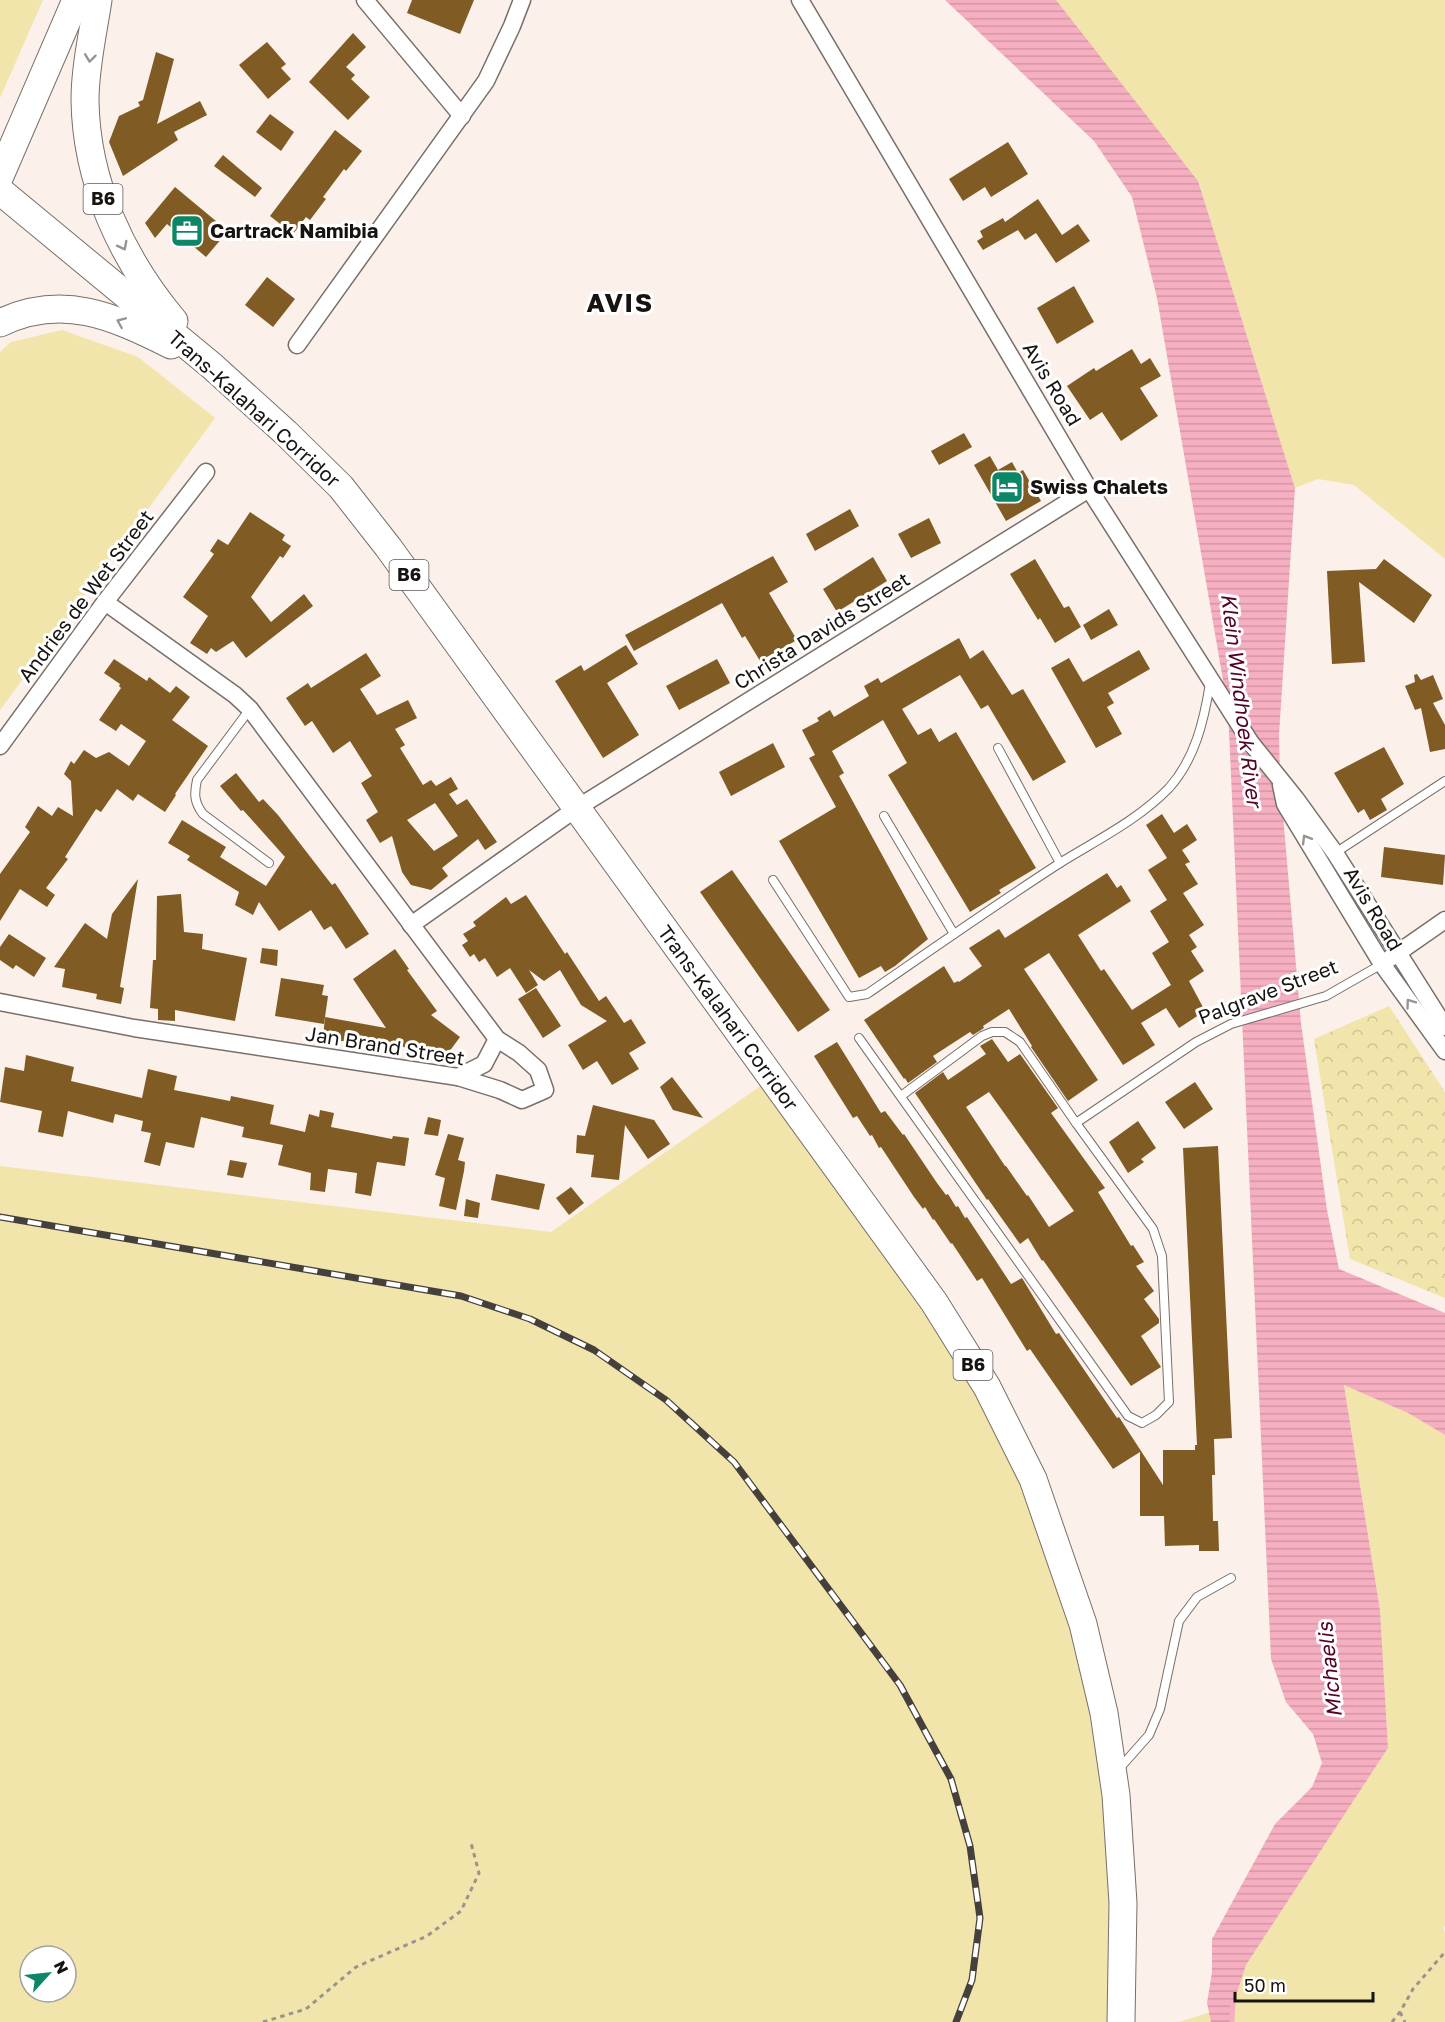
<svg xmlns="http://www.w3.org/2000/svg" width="1445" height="2022" font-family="'Golos Text',sans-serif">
<defs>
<pattern id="forest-crowns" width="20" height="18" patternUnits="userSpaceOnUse" patternTransform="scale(1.5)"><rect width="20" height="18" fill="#f1e5ab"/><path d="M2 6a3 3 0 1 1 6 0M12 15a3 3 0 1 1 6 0" fill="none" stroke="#cec492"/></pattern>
<pattern id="water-rules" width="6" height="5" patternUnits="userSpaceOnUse" patternTransform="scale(1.5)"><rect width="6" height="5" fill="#f6afc1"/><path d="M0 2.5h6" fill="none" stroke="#d296a5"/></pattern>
</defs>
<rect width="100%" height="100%" fill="#fbf0ea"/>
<g fill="#f1e5ab" fill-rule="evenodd">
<polygon points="0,0 43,0 0,98"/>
<polygon points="1051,0 1445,0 1445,559 1354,485 1318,479 1295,488 1198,181"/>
<polygon points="62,330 138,357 215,418 0,710 0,352 11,342"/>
<path d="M772,1078L987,1387L1104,1713L1121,2022H0V1166L551,1232ZM30,1956H66V1992H30Z"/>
<polygon points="1344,1384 1408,1413 1445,1435 1445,1926 1443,1927 1445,1933 1445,2022 1179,2022 1233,2005 1246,1965 1388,1748 1380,1610"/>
</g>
<polygon fill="url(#forest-crowns)" points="1389,1006 1445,1092 1445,1298 1350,1259 1314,1039"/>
<polygon fill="url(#water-rules)" points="945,0 1056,0 1198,181 1295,488 1279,735 1280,781 1301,1023 1327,1210 1339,1269 1445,1313 1445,1435 1408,1413 1344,1385 1380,1610 1388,1748 1246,1965 1233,2005 1232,2022 1211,2022 1207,2003 1212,1972 1212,1939 1275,1824 1312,1787 1322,1763 1313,1734 1286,1702 1271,1659 1228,709 1157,298 1132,197 1094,141"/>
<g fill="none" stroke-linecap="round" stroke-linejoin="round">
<polyline stroke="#f6afc1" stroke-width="5" points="1232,2022 1233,2003"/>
</g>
<g fill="#805b24" fill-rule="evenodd">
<polygon points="412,0 474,0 460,34 407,13"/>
<polygon points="353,33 366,47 346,67 355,75 351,79 370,97 348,120 309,82"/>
<polygon points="267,42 286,64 281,68 291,79 268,99 239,65"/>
<polygon points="156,52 174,59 157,124 200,101 207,115 174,132 178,140 123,176 109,142 119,116 140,106 138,102 143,100"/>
<polygon points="270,114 294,132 281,151 256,132"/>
<polygon points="335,130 362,151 346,171 344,169 323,197 326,199 310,220 306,217 293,234 270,216"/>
<polygon points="1008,142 1028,174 991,197 985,187 963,201 949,179"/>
<polygon points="223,155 262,188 255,197 214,166"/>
<polygon points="175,187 228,231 206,257 167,224 155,238 145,223"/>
<polygon points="1038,199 1062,235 1078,224 1090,241 1056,263 1036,233 1025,240 1018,230 983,250 977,241 983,237 980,231 1003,218 1005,222"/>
<polygon points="267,277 295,299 273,327 245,305"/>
<polygon points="1074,286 1094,322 1057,344 1037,308"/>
<polygon points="1132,349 1141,364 1150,358 1161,376 1140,388 1158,416 1121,441 1102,412 1090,420 1067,386 1094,368 1096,371"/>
<polygon points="964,433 972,447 939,465 931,451"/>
<polygon points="990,456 998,470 1012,462 1018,473 1023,470 1041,501 1006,521 974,465"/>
<polygon points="850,509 859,526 815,551 806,534"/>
<polygon points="250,512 285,535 282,540 291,546 283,558 280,556 251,597 271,622 304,594 313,606 246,658 233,641 216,652 211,648 207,654 190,643 208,616 183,597 214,554 210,551 218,539 228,545"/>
<polygon points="929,518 941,543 911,558 898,534"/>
<polygon points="773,556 788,582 769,593 797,640 760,661 745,636 742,638 722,603 634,651 625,635"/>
<polygon points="873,557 887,581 837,612 823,589"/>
<polygon points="1035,559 1064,608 1069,606 1081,627 1055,643 1040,618 1038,620 1010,574"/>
<polygon points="1384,559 1432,595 1414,623 1359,582 1365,662 1332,664 1327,571 1376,569"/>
<polygon points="1109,609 1118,625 1091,640 1083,625"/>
<polygon points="959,638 970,659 983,650 1012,695 1023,689 1066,762 1033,781 988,705 981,709 960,675 902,709 918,735 931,728 939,742 956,732 1036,868 999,890 1001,893 970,912 888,775 907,763 883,720 832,751 844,773 839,776 928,939 895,966 885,972 881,966 859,978 779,841 836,807 809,758 815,755 802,730 819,721 817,718 830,710 834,717 869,696 864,686 878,678 881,683"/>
<polygon points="626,645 638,664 607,683 639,735 603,758 555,681 581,665 584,671"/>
<polygon points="1139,650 1150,669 1108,693 1114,703 1107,707 1122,734 1096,748 1051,668 1069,658 1083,682"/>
<path d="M366,653L381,676L360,689L377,715L408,700L417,718L395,729L405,745L400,748L423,785L431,780L436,786L451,777L458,789L449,794L457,805L467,799L497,842L485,850L478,839L442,868L448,876L431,890L411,885L402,872L392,836L380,843L366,820L378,812L361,783L372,776L350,741L333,753L312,721L305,726L286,698L308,683L311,688ZM435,803L458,836L434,851L407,820Z"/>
<polygon points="114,659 147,681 149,677 170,693 176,686 190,697 172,720 208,746 175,794 176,795 165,812 138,794 133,801 117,789 101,812 96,809 65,857 68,859 46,888 55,895 47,907 20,889 0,921 0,874 30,832 25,827 38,806 52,816 58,807 73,816 71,781 64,774 71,761 74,764 84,750 96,758 109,752 129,766 146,741 121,724 116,731 99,720 121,688 119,686 120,684 104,673"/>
<polygon points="717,659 730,683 679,710 666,686"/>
<polygon points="1417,674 1421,680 1433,675 1443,699 1433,703 1445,725 1445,749 1430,752 1421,708 1415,710 1405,686 1415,682 1414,675"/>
<polygon points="773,743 785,767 731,796 719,772"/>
<polygon points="1384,747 1404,784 1381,799 1387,810 1370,820 1364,809 1358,813 1334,773"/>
<polygon points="236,773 259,802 263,799 278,815 332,885 335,883 369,934 346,949 331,926 324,930 311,910 279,931 259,902 253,915 235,905 239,892 187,860 190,856 168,843 182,820 226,847 220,857 266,886 285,857 243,810 241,811 220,786"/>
<polygon points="1162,814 1174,833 1187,824 1197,840 1182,850 1190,862 1185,864 1198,884 1183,893 1204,925 1189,935 1197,947 1191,951 1204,971 1189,981 1205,1011 1179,1028 1166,1008 1141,1023 1155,1045 1123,1065 1049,953 1024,969 1098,1080 1068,1101 1031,1047 1032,1046 1009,1009 983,1026 984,1028 973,1035 970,1032 933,1056 937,1062 908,1083 905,1078 904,1079 864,1020 944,966 954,983 958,981 959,982 982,966 969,948 999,929 1005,938 1107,873 1117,888 1121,885 1131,901 1078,935 1101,971 1104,969 1132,1010 1171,985 1152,953 1169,942 1150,911 1167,900 1148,870 1167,858 1146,825"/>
<polygon points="1384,847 1445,855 1443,885 1381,877"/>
<polygon points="732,870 830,1010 798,1032 700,892"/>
<polygon points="138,879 120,987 124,988 121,1004 96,999 97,994 62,987 65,969 54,967 85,923 107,939 112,914"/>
<polygon points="181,894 184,932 203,934 202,949 247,958 235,1021 175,1010 175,1021 158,1020 158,1009 150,1008 153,960 156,960 157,896"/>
<polygon points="526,895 565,954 567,952 599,1001 606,996 624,1023 631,1019 646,1043 629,1053 639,1069 612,1085 597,1061 583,1070 568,1045 607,1021 581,1005 560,970 544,981 529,970 538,985 526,993 510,968 497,977 485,958 479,962 474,954 470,957 462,945 468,941 463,934 476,926 473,922 506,897 511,904"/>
<polygon points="9,934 46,958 34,977 16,965 13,969 0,960 0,947"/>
<polygon points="262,948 278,950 277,966 260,963"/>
<polygon points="395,949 409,969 407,970 437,1011 431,1015 460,1037 449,1052 386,1045 386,1048 323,1038 325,1017 386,1028 353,979"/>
<polygon points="281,978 324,985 322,995 328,996 324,1024 275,1016"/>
<polygon points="536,988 561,1026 543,1038 518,999"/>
<path d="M992,1039L1008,1062L1020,1054L1058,1108L1051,1113L1105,1188L1098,1192L1131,1246L1133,1245L1144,1262L1136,1266L1154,1291L1144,1299L1159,1319V1323L1141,1336L1161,1367L1131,1386L1043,1260L1042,1261L1028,1238L1020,1244L988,1199L987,1200L915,1093L943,1072L948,1080L986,1054L980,1046ZM989,1092L1074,1211L1049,1227L1028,1195L1027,1196L1006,1166H1005L966,1107Z"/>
<polygon points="837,1042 881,1113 885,1111 903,1135 904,1134 937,1183 946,1195 948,1194 956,1207 958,1206 965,1218 967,1217 1011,1284 1022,1278 1056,1334 1059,1333 1117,1418 1119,1417 1163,1485 1163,1450 1195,1450 1195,1445 1197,1445 1183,1148 1218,1146 1232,1438 1214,1439 1215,1475 1212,1475 1213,1521 1218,1521 1219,1551 1199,1551 1199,1545 1165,1546 1164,1516 1140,1516 1140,1452 1113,1469 1030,1349 1027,1351 982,1278 977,1281 952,1243 951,1244 934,1219 933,1220 925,1207 923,1209 914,1197 881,1147 879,1148 872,1135 870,1136 857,1116 853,1118 814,1056"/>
<polygon points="26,1055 74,1067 71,1081 142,1098 148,1069 177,1076 174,1090 230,1101 231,1096 274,1105 270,1124 305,1132 309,1114 319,1117 320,1110 334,1113 331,1127 392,1139 393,1136 409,1138 405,1166 377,1162 371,1196 355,1193 357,1173 328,1169 325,1192 310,1190 311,1173 278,1165 283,1145 242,1137 244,1127 201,1117 194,1148 166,1142 160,1166 144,1162 151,1133 141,1131 143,1121 115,1114 113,1123 68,1111 63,1137 38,1132 42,1111 0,1102 5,1067 24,1071"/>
<polygon points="672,1077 703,1118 673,1110 660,1087"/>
<polygon points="1195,1082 1213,1109 1184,1129 1165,1102"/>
<polygon points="593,1105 654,1120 670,1144 648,1159 625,1125 619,1180 591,1177 594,1155 576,1153 577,1135 585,1136"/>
<polygon points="428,1117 441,1120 438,1136 424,1134"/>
<polygon points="1138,1121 1156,1148 1141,1159 1144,1162 1128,1173 1109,1142"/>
<polygon points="448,1134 464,1138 458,1160 465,1162 464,1171 456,1210 439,1206 445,1178 435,1175"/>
<polygon points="230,1160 247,1163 243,1178 227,1175"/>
<polygon points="496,1174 545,1184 539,1210 491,1200"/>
<polygon points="571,1187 584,1203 569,1215 556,1198"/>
<polygon points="466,1199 480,1203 478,1218 464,1216"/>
</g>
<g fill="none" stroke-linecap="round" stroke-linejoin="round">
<defs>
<g id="service">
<path d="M250,709L197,780C194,794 194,802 203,814L269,863"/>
<polyline points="998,748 1060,863"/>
<polyline points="884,816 954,934"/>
<polyline points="1335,853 1445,781"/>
<path d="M773,880L849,997L867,994C931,950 995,905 1060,863C1097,840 1138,820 1169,788C1195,759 1204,721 1210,683"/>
<polyline points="859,1038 1128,1416 1142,1423 1156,1415 1169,1402 1162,1256 1153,1229 1076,1123 1020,1042 1005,1032 992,1032 982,1036 901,1096"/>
<polyline points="1076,1123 1196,1042 1231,1024 1326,996 1382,964"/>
<polyline points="1118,1770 1149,1735 1160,1709 1179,1621 1197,1597 1231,1578"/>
</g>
<g id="minor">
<polyline points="365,0 462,116"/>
<polyline points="800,0 1089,489 1251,743 1296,799 1335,853 1445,1027"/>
<polyline points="297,345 486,81 512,26 522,0"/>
<polyline points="0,746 105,602 206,472"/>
<polyline points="1281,785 1285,804 1382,964 1445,1051"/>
<polyline points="411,925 577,808 1089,489"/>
<polyline points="1389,959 1445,920"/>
<polyline points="0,1002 134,1028 458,1077 500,1090 522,1100 545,1090 538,1070 519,1053 497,1039 250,709 235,695 105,602"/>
<polyline points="458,1077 484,1064 497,1039"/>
</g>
<g id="trunk">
<path d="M98,0C93,33 85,67 85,100C86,182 122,259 174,321"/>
<polyline points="0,176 76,0"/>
<polyline points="0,191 212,366 286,433 341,487 388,547 934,1302 987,1387 1033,1479 1083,1624 1104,1713 1116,1795 1123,1903 1121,2022"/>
<path d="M0,323C62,293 113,316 171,345"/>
</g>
</defs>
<use href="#service" stroke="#786f69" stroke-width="10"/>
<use href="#minor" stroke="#786f69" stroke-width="19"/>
<use href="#trunk" stroke="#786f69" stroke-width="29"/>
<g stroke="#9b938f" stroke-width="3" stroke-dasharray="4.5 4.5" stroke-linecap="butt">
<polyline points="1400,2012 1405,2022"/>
<polyline points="263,2022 306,2009 356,1967 427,1936 461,1911 479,1873 471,1843"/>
<polyline points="1392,2022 1400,2012 1413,1989 1445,1952"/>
</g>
<use href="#service" stroke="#fff" stroke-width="8"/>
<use href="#minor" stroke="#fff" stroke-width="16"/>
<use href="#trunk" stroke="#fff" stroke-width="27"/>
<defs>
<polyline id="rail" points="0,1217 461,1296 530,1319 594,1350 666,1400 734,1462 900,1685 951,1779 970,1846 980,1918 972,1980 956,2022"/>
</defs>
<use href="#rail" stroke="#46403d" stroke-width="7"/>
<use href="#rail" stroke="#fff" stroke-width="4.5" stroke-dasharray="14" stroke-linecap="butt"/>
</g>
<defs><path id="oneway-chevron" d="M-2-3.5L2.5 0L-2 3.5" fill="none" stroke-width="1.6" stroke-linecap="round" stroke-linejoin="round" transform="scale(1.5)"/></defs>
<g stroke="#979594">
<use href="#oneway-chevron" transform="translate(90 58) rotate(97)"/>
<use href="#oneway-chevron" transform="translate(123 246) rotate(63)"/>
<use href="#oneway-chevron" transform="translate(121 322) rotate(-157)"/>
<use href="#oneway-chevron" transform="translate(1306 839) rotate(-121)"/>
<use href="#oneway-chevron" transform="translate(1410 1003) rotate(-126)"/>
</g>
<defs>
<symbol id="office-square" viewBox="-11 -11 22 22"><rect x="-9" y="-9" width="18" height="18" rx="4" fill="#0d8668" stroke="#fff"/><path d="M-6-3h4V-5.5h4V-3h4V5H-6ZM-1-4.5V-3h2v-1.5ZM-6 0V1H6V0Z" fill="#fff"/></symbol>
<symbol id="hotel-square" viewBox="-11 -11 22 22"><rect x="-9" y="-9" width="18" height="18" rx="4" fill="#0d8668" stroke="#fff"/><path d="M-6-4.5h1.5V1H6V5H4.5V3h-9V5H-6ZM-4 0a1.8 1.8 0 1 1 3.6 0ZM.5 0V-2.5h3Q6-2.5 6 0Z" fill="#fff"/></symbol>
</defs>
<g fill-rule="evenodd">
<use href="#office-square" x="168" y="212" width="38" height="38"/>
<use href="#hotel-square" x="988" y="468" width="38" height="38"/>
</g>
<g text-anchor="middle" stroke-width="6" stroke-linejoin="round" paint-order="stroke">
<g fill="#fff" stroke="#5d5a58" stroke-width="1.5">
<rect x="83.5" y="184" width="39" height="30" rx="4.5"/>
<rect x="389.5" y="560" width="39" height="30" rx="4.5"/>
<rect x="953.5" y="1350" width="39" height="30" rx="4.5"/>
</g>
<g font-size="18" font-weight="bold" fill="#171311">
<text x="103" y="205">B6</text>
<text x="409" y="581">B6</text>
<text x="973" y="1371">B6</text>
</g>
<g font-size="20" font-weight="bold" fill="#171311" stroke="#fff" text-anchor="start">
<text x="210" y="238">Cartrack Namibia</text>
<text x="1030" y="494">Swiss Chalets</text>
</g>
<g font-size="20" fill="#171311" stroke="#fff">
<text transform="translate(1052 384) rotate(59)" y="7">Avis Road</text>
<text transform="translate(254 409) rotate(42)" y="7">Trans-Kalahari Corridor</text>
<text transform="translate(86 596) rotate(-53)" y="7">Andries de Wet Street</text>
<text transform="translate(822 631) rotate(-32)" y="7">Christa Davids Street</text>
<text transform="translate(1373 909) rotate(59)" y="7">Avis Road</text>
<text transform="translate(1268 992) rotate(-21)" y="7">Palgrave Street</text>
<text transform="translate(728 1018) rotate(54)" y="7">Trans-Kalahari Corridor</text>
<text transform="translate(385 1046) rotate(9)" y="7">Jan Brand Street</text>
</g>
<g font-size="21" font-style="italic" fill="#550126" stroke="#fff">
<text transform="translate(1241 700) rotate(83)" y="7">Klein Windhoek River</text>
<text transform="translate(1330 1670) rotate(-96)" y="7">Michaelis</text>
</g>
<g font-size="26" font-weight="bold" letter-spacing="1.5" fill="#171311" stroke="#fff">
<text x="620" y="312">AVIS</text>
</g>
</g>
<g transform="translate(48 1974) rotate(63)"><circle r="28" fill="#ffffff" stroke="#a2a1a0" stroke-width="1.5"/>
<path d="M0-4.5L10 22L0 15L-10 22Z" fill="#0d8668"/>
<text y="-9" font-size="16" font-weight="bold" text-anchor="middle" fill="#171311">N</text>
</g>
<path d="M1235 1992v9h138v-9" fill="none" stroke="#171311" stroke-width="3"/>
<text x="1244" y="1992" font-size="18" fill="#171311" stroke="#ffffff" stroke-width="4.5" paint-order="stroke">50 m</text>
</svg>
